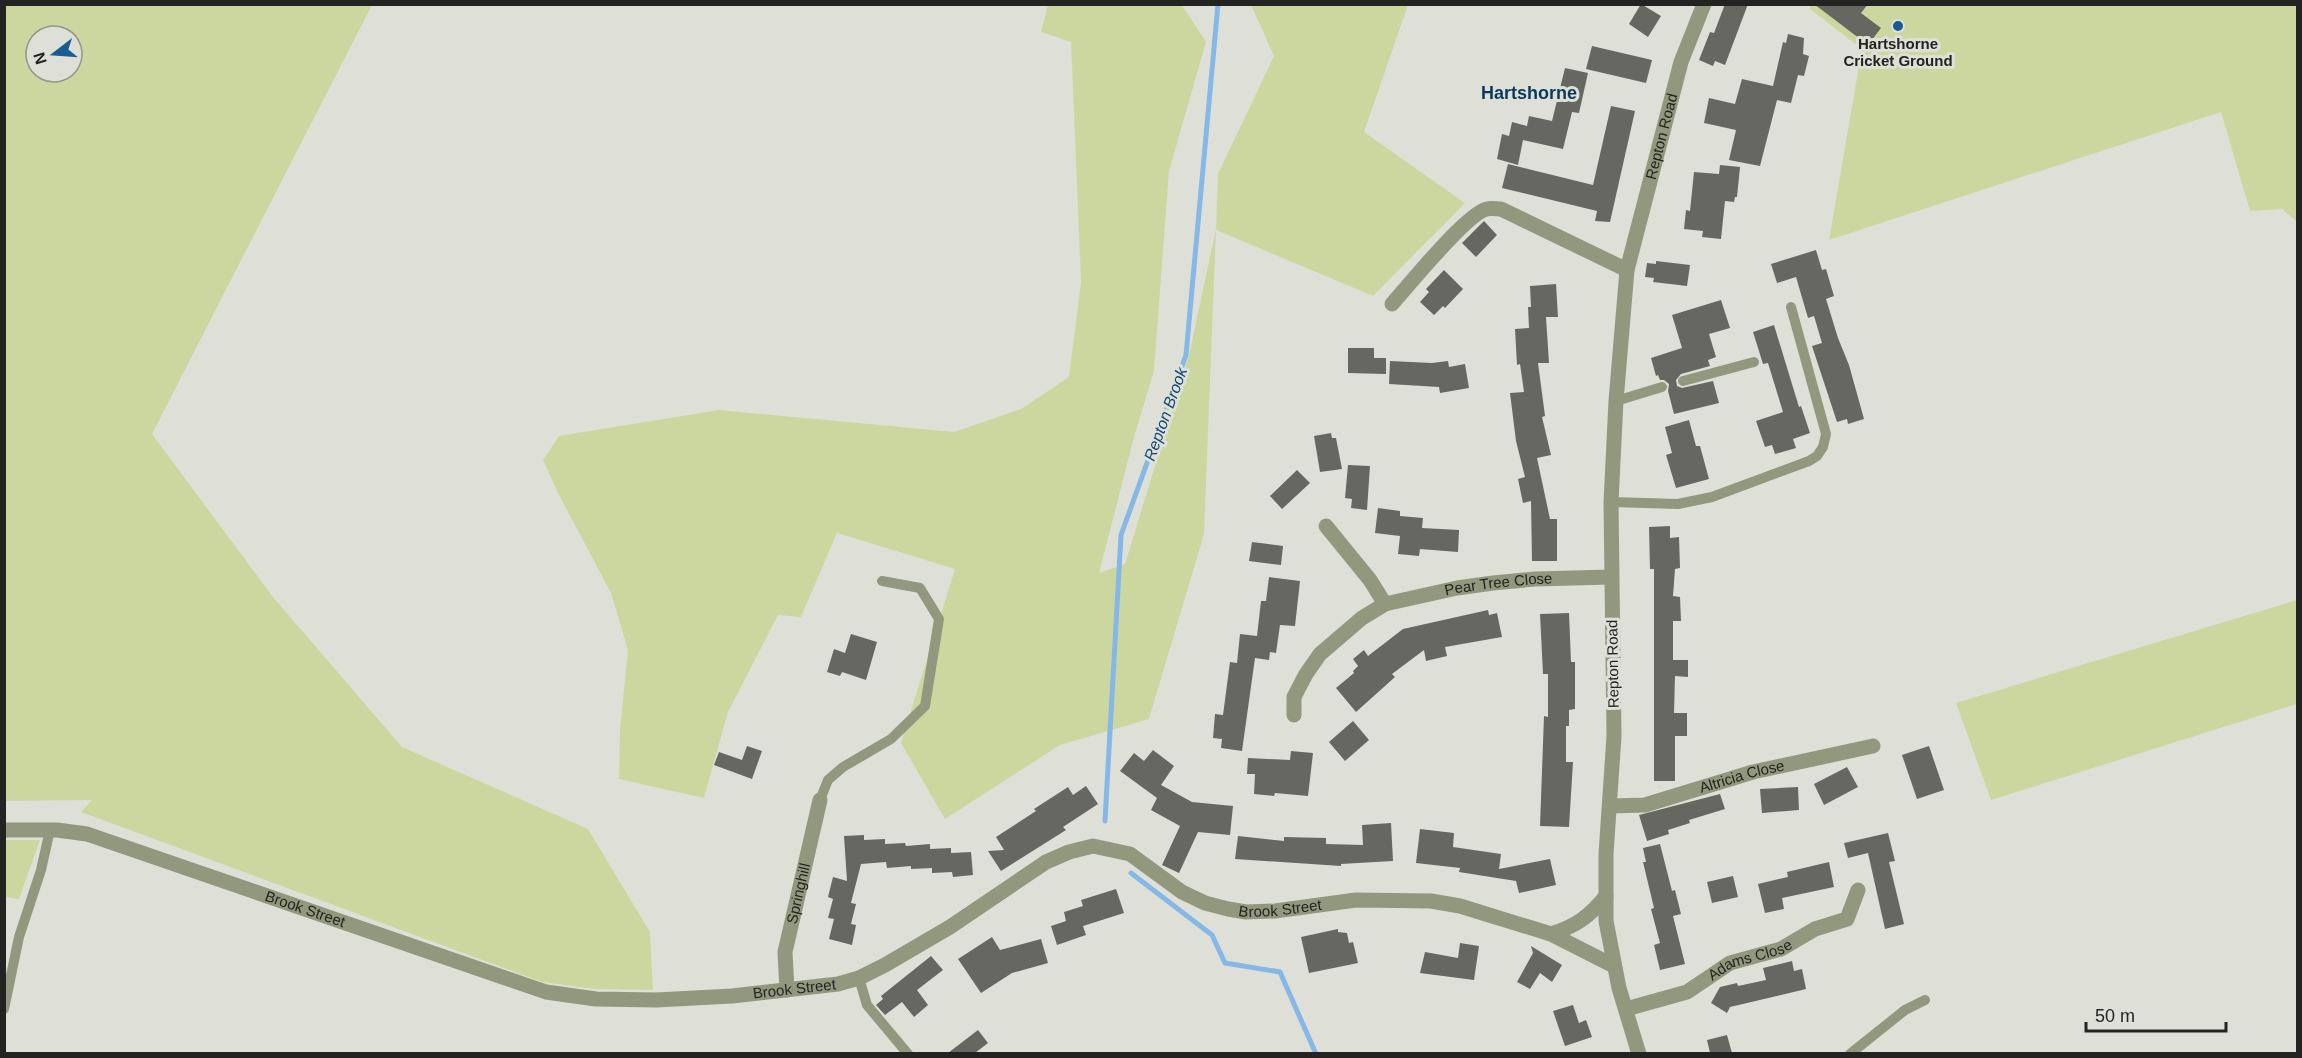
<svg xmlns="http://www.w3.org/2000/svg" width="2302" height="1058" font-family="Helvetica,sans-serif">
<rect width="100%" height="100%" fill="#dee0d8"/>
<g fill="#ccd7a0" fill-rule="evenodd">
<path d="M5,4L372,5L152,434L273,597L402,747L588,829L650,932L653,990L595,989L542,982L81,812L92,800L5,801ZM36,36H72V72H36Z"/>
<polygon points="1810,4 2297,5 2297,222 2282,209 2250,211 2221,112 1829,240 1862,49 1810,9"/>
<polygon points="1048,5 1182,5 1206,42 1169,171 1154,371 1134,437 1099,573 1125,564 1189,355 1216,229 1218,174 1274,56 1251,5 1408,5 1364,132 1465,203 1373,296 1216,230 1204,534 1149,719 1060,745 945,819 901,743 955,569 837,533 801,617 778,615 728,712 704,798 619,779 620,730 628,650 611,593 559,495 543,460 559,436 719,410 954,432 1021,409 1069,377 1081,282 1071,42 1041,32"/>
<polygon points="2297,600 2297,704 1991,800 1956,703"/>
<polygon points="5,840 40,840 19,899 5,897"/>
</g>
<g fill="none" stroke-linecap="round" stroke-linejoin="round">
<g stroke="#85b8e7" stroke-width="5">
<polyline points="1105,821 1121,535 1186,355 1218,4"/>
<polyline points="1131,873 1212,935 1225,963 1280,972 1316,1054"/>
</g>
</g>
<g fill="#666761">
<polygon points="1641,4 1661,16 1648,37 1629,24"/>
<polygon points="1725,4 1748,4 1725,65 1715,61 1713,66 1699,60 1710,32 1714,33"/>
<polygon points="1814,4 1868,4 1861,13 1881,28 1868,45"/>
<polygon points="1788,34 1804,38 1803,54 1809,56 1804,76 1798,75 1791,103 1777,100 1760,166 1729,160 1736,130 1704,123 1709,98 1735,104 1742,79 1773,86 1783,42 1786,43"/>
<polygon points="1592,46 1652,60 1646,83 1586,69"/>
<polygon points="1565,68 1588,73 1579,113 1572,112 1563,149 1523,140 1518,165 1497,159 1502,134 1509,136 1512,122 1527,126 1529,116 1552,121"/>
<polygon points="1611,106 1635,111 1610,222 1595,221 1597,211 1502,188 1508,164 1593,185"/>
<polygon points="1720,165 1740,167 1737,197 1735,197 1734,202 1725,201 1721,239 1702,237 1703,231 1684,229 1686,210 1690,211 1694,172 1719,174"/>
<polygon points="1484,221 1497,235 1476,257 1462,243"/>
<polygon points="1816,250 1822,270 1826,269 1834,296 1826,299 1838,338 1849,365 1864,419 1848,424 1847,419 1837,422 1812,346 1822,343 1814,316 1808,318 1796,277 1777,283 1771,264"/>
<polygon points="1656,261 1690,265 1687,286 1653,282 1654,278 1645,277 1647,263 1656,264"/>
<polygon points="1444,270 1463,289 1445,308 1443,306 1434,315 1420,302 1429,292 1426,289"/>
<polygon points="1556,284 1558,317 1546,317 1549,363 1538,363 1545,416 1542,417 1551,455 1537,458 1550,519 1557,519 1557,561 1532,561 1531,501 1523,503 1518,479 1525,477 1516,441 1510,393 1524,392 1520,364 1517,365 1515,329 1529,328 1528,307 1531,307 1530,286"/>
<polygon points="1721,300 1730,328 1709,334 1716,357 1708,360 1710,366 1681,374 1676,380 1677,386 1682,388 1713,381 1719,403 1674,414 1668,391 1669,384 1664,380 1660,380 1658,375 1656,376 1651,358 1682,348 1672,315"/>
<polygon points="1774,325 1799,407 1801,406 1810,433 1793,439 1796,448 1775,454 1772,445 1765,447 1756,421 1783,412 1768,363 1763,364 1753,332"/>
<polygon points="1348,348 1374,348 1374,358 1386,358 1386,374 1348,373"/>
<polygon points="1390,361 1432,363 1448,361 1449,367 1465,364 1469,388 1440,393 1439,387 1389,384"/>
<polygon points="1689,420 1696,446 1700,446 1709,479 1676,488 1666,455 1672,453 1665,427"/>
<polygon points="1331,433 1332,438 1336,438 1342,469 1320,472 1314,436"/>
<polygon points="1348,465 1370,466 1367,510 1351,508 1352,499 1345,498"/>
<polygon points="1297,470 1310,483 1282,509 1270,496"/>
<polygon points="1378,508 1400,511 1400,516 1423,518 1422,528 1459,530 1458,552 1420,549 1419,556 1398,554 1400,536 1375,533"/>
<polygon points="1670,526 1670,538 1679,537 1680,568 1675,569 1673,596 1680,597 1681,621 1673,621 1673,660 1688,660 1688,677 1675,676 1674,713 1687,713 1687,736 1675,736 1675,781 1654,781 1654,569 1650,569 1649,527"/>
<polygon points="1252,542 1283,546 1281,565 1249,561"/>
<polygon points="1269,577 1300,581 1295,626 1280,625 1276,653 1270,652 1269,660 1255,658 1242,751 1221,748 1222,739 1213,738 1215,714 1223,715 1230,662 1237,663 1240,634 1257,636 1261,601 1266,601"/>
<polygon points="1488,610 1489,615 1497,613 1502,637 1445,647 1447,656 1426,661 1424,650 1392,674 1395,677 1356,712 1336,688 1354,673 1353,671 1358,666 1353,659 1364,650 1368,656 1403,629"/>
<polygon points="1569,613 1571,662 1575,662 1575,709 1569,710 1569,726 1566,726 1566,762 1573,762 1569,827 1540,826 1544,716 1548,717 1548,674 1543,674 1540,614"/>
<polygon points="851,634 877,642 866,680 842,672 840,676 827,672 834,649 845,653"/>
<polygon points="1353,721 1369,740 1345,761 1329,742"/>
<polygon points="747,746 762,751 752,779 714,765 719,752 742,760"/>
<polygon points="1929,746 1944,790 1917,799 1902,755"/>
<polygon points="1153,750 1174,766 1161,785 1192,802 1233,806 1230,835 1198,832 1179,873 1162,865 1180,826 1151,810 1157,798 1120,771 1134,753 1144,761"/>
<polygon points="1291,751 1313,753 1308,796 1275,793 1274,796 1254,794 1255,774 1247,774 1248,758 1290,760"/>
<polygon points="1847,767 1858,787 1824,805 1814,784"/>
<polygon points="1086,786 1098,804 1063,827 1066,830 1001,871 988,851 1004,850 996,837 1036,811 1034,809 1068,787 1073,795"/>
<polygon points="1798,787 1799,810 1762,813 1760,789"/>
<polygon points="1720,794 1725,809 1689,820 1690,823 1668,830 1669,834 1647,841 1639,815"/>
<polygon points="1391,823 1393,861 1341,864 1341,866 1235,859 1238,836 1284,841 1284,837 1326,838 1326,844 1363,845 1362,825"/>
<polygon points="1420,829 1454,833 1453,847 1501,854 1499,869 1550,859 1556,885 1519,893 1516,881 1459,872 1460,868 1416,863"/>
<polygon points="1888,833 1895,861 1889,862 1904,924 1885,929 1868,853 1848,858 1844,843"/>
<polygon points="864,835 864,840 885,839 885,844 905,843 906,846 930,844 930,849 951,848 951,853 971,852 973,875 953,877 952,872 932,873 932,868 911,869 911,866 887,868 886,862 861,864 851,903 856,904 851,924 856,925 852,945 829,939 834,919 828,918 833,899 828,897 833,877 847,881 844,836"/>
<polygon points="1660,844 1672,891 1675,890 1681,914 1673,916 1685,964 1660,970 1654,945 1660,943 1651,909 1654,908 1643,862 1646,862 1643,848"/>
<polygon points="1829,862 1834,887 1782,898 1784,909 1765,913 1758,884 1788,877 1787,872"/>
<polygon points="1733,876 1738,897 1712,903 1707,882"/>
<polygon points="1116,889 1124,913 1083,926 1086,935 1057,945 1051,926 1066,921 1064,912 1083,906 1081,900"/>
<polygon points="1338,929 1338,932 1347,933 1349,943 1353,942 1358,963 1309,973 1301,937"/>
<polygon points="992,937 1000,950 1041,939 1048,963 1012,973 981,993 958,959"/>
<polygon points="1460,943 1479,946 1474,980 1420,973 1425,952 1458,958"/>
<polygon points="1531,946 1562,965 1552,982 1540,973 1530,989 1517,982 1533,953"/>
<polygon points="931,956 943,970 917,990 928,1005 914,1017 902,1002 885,1015 876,1005 883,999 881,996"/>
<polygon points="1792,961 1794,971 1802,969 1806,989 1730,1007 1727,1013 1711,1003 1720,987 1737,983 1738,986 1766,980 1763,968"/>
<polygon points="1573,1005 1579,1023 1586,1020 1592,1037 1565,1046 1553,1011"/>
<polygon points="978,1030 988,1043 975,1053 948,1053"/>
<polygon points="1727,1035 1732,1053 1710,1053 1707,1040"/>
</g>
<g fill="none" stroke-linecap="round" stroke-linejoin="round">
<g stroke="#92987d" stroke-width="10">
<polyline points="1683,381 1754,362"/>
<polyline points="1616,401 1662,387"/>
<polyline points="1611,502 1678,504 1712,497 1809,461 1817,456 1823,447 1826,434 1791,307"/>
<polyline points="820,800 828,780 843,767 891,739 925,706 939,619 920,588 882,581"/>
<polyline points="859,978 867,1005 908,1054"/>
<polyline points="4,1009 19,937 41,870 50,830"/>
<polyline points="1850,1054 1905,1010 1925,1000"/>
</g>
<g stroke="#92987d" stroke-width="15">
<path d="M1392,304C1409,285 1467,213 1487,209C1491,208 1497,209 1501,209L1627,270"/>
<polyline points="1326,526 1370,580 1385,604"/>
<path id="s1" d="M1294,715V697L1306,674L1320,654L1362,618L1385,604L1457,588L1493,583L1535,579L1611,577"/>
<path id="s2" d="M1611,806L1645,805L1753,772L1873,746"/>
<path id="s3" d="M4,830H57L87,834L546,992L596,999L656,1000L732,996L838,984L859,978L885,965L950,927L1046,862L1069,852L1093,846L1130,854L1182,892L1205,903L1228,909L1246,912L1275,911L1356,900L1431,901L1460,906L1551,934L1614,966"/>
<path d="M1551,934C1576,926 1589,917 1606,896"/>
<path id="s4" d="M787,990L785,952L820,800"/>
<path id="s5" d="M1626,1009L1687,992L1730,963L1781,949L1815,929L1847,919L1858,890"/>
</g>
<path stroke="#92987d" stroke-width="15" id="s6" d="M1639,1054L1619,988L1606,921V854L1614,736L1611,502L1616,401L1627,270L1681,62L1704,4"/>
</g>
<circle fill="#195c91" stroke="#dee0d8" stroke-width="2" cx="1898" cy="26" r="6"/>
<g text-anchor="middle" stroke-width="6" stroke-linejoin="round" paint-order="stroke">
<g font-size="15" font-weight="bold" fill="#232421" stroke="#dee0d8">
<text x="1898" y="49">Hartshorne<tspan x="1898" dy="17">Cricket Ground</tspan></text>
</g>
<g font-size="15" fill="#232421" stroke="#dee0d8">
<text dy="5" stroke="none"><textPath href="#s6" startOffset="927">Repton Road</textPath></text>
<text dy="5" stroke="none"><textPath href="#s1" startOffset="266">Pear Tree Close</textPath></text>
<text transform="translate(1613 664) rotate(-91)" y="5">Repton Road</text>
<text dy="5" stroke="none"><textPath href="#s2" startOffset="135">Altricia Close</textPath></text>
<text dy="5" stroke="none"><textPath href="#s4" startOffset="98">Springhill</textPath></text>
<text dy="5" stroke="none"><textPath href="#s3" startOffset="1358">Brook Street</textPath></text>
<text dy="5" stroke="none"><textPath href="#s3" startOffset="314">Brook Street</textPath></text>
<text dy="5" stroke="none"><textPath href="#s5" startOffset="135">Adams Close</textPath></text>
<text dy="5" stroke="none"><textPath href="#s3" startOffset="818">Brook Street</textPath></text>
</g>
<g font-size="16" font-style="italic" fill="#104975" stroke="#dee0d8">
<text transform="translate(1165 414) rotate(-70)" y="6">Repton Brook</text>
</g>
<g font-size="18" font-weight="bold" fill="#0a395e" stroke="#dee0d8">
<text x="1529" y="99">Hartshorne</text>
</g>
</g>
<rect width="2302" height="1058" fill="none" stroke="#232421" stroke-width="12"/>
<g transform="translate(54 54) rotate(253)"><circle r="28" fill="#dee0d8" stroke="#93958f" stroke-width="1.5"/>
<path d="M0-4.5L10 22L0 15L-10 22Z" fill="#195c91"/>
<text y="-9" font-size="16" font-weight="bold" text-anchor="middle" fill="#232421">N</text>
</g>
<path d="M2086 1022v9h140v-9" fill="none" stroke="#232421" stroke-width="3"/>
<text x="2095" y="1022" font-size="18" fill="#232421" stroke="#dee0d8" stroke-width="4.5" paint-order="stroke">50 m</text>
</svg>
